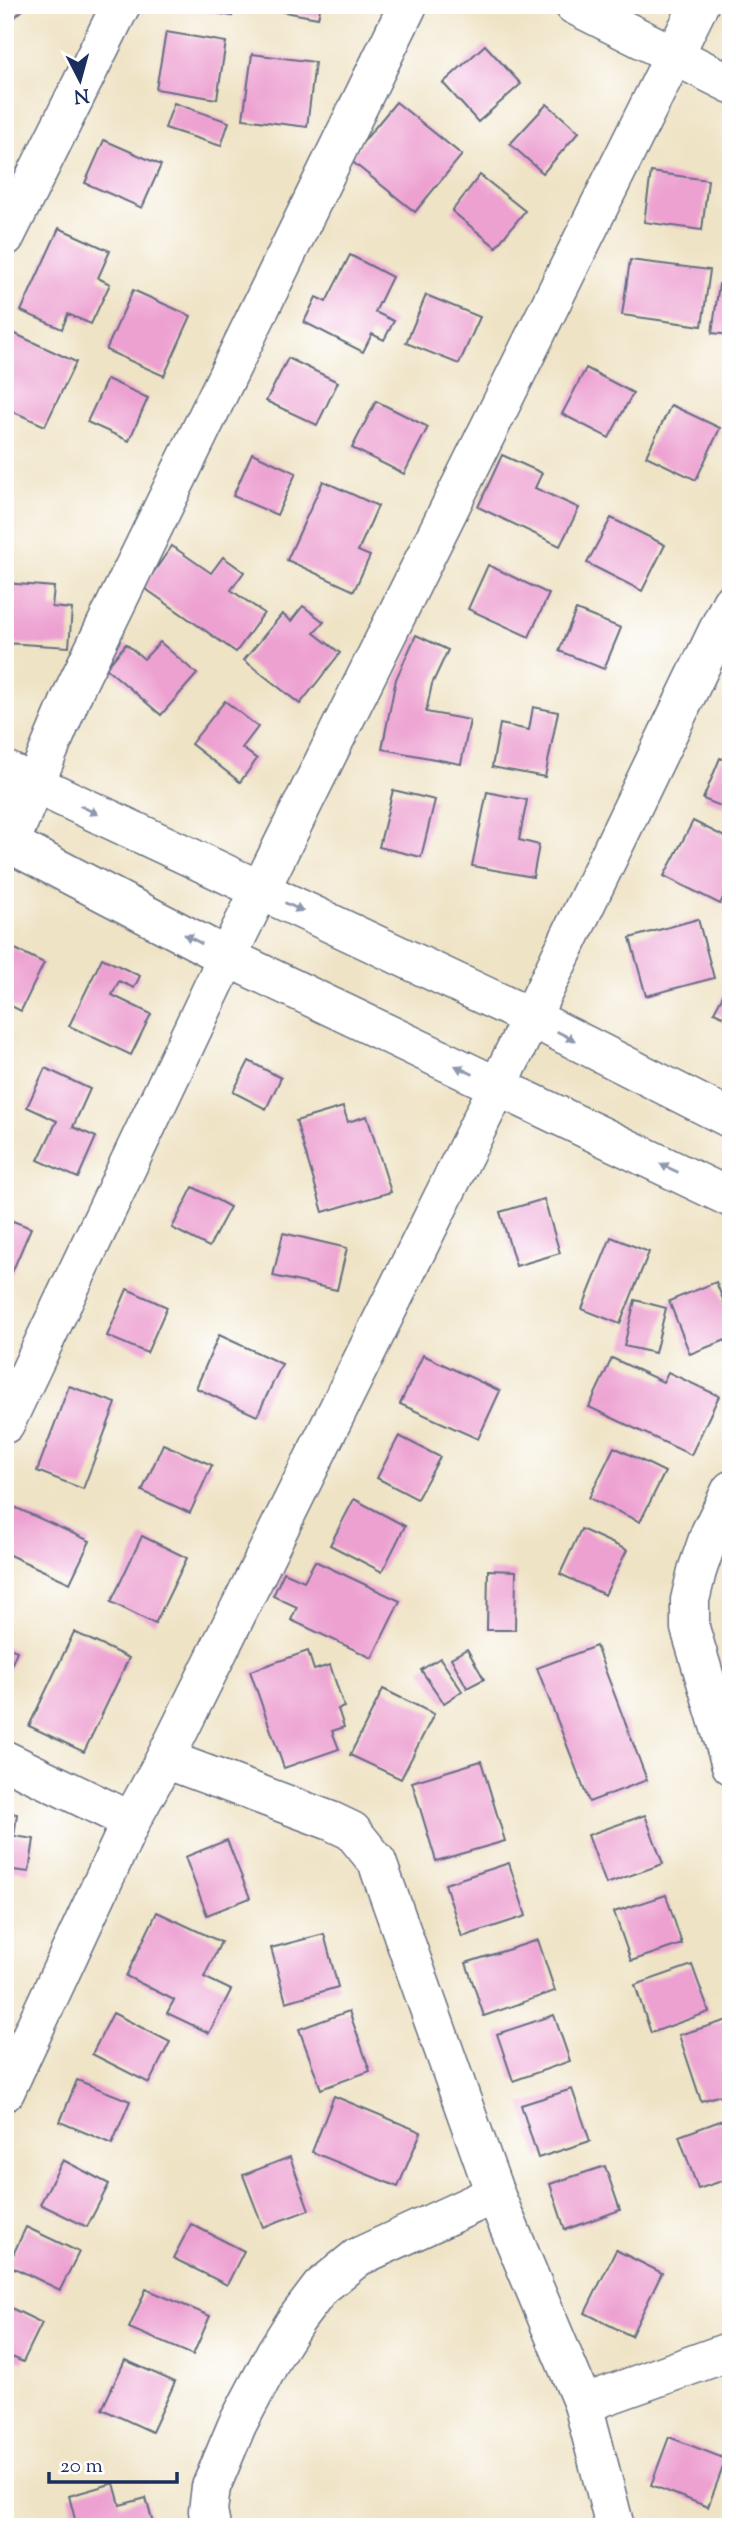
<svg xmlns="http://www.w3.org/2000/svg" width="736" height="2532" font-family="'Sorts Mill Goudy',serif">
<rect width="100%" height="100%" fill="#fff"/>
<filter id="ink" filterUnits="userSpaceOnUse"><feTurbulence type="fractalNoise" baseFrequency=".0143" numOctaves="2"/><feDisplacementMap in="SourceGraphic" scale="14" xChannelSelector="R" yChannelSelector="G"/><feConvolveMatrix kernelMatrix="1 2 1 2 8 2 1 2 1" color-interpolation-filters="sRGB"/></filter>
<filter id="wash" filterUnits="userSpaceOnUse"><feTurbulence type="fractalNoise" baseFrequency=".00686" numOctaves="4" result="noise"/><feDisplacementMap in="SourceGraphic" scale="28" xChannelSelector="R" yChannelSelector="G"/><feGaussianBlur stdDeviation="1.57" result="paint"/><feColorMatrix in="noise" values="0 0 0 0 0 0 0 0 0 0 0 0 0 0 0 0 0 1.4 0 .05"/><feComposite in="paint" operator="in"/></filter>
<g filter="url(#wash)">
<rect width="100%" height="100%" fill="#efe3c5"/>
<g id="blocks">
<g fill="#eda1d1">
<polygon points="5,5 28,5 14,18 5,9"/>
<polygon points="177,5 234,5 232,16"/>
<polygon points="268,5 321,5 318,18 268,9"/>
<polygon points="166,32 226,42 217,99 156,89"/>
<polygon points="485,45 521,84 478,122 443,83"/>
<polygon points="252,54 315,62 307,127 243,119"/>
<polygon points="396,102 462,155 415,212 349,159"/>
<polygon points="174,103 229,122 221,146 165,128"/>
<polygon points="547,104 579,132 543,173 510,144"/>
<polygon points="104,140 161,165 142,208 85,183"/>
<polygon points="651,172 708,180 702,230 644,222"/>
<polygon points="480,175 525,211 496,247 452,211"/>
<polygon points="59,228 110,251 98,278 110,284 91,324 68,314 62,329 21,311"/>
<polygon points="350,255 392,277 375,312 394,321 384,340 372,334 363,352 304,322 316,297 326,302"/>
<polygon points="630,260 710,270 702,326 622,315"/>
<polygon points="719,284 731,286 731,335 712,333"/>
<polygon points="133,290 191,316 164,376 106,350"/>
<polygon points="426,295 480,317 459,364 406,343"/>
<polygon points="11,332 76,362 45,426 5,408 5,343"/>
<polygon points="288,358 338,382 317,425 266,401"/>
<polygon points="586,368 633,393 609,438 562,414"/>
<polygon points="107,379 148,398 129,441 87,422"/>
<polygon points="376,401 428,427 404,474 352,448"/>
<polygon points="671,405 720,428 696,480 646,456"/>
<polygon points="252,453 296,473 277,515 233,496"/>
<polygon points="502,455 542,473 535,488 579,508 560,546 478,507"/>
<polygon points="323,481 378,506 358,551 370,556 354,591 287,560"/>
<polygon points="611,518 665,545 642,591 587,563"/>
<polygon points="172,546 211,573 223,557 244,572 231,590 264,613 236,652 143,587"/>
<polygon points="488,565 549,594 529,637 468,609"/>
<polygon points="5,583 54,587 52,607 72,609 69,647 5,643"/>
<polygon points="303,606 324,622 314,633 340,653 300,704 244,660 282,614 291,621"/>
<polygon points="576,610 621,628 604,669 559,651"/>
<polygon points="416,635 448,650 432,684 426,712 470,720 461,764 382,749 396,679"/>
<polygon points="160,642 197,674 161,715 106,668 126,644 144,659"/>
<polygon points="225,701 258,727 242,748 257,759 240,782 191,744"/>
<polygon points="533,707 558,712 545,777 492,767 500,724 529,730"/>
<polygon points="720,758 731,762 731,810 703,799"/>
<polygon points="393,790 435,800 421,857 379,847"/>
<polygon points="487,792 527,800 519,840 539,845 533,877 472,866"/>
<polygon points="693,821 731,840 731,882 720,904 664,876"/>
<polygon points="698,919 714,978 646,996 630,938"/>
<polygon points="5,944 44,963 21,1011 5,1003"/>
<polygon points="102,958 140,976 134,988 119,981 112,995 151,1014 131,1055 69,1026"/>
<polygon points="731,980 731,1020 714,1012"/>
<polygon points="249,1061 281,1078 266,1109 233,1092"/>
<polygon points="45,1068 90,1089 73,1127 96,1137 78,1178 38,1160 57,1121 27,1107"/>
<polygon points="343,1107 348,1122 367,1116 391,1192 323,1212 296,1121"/>
<polygon points="193,1187 230,1207 209,1247 172,1228"/>
<polygon points="544,1199 560,1253 516,1266 500,1212"/>
<polygon points="5,1218 31,1228 7,1284 5,1283"/>
<polygon points="283,1233 347,1248 337,1290 273,1276"/>
<polygon points="611,1237 649,1252 620,1324 582,1309"/>
<polygon points="716,1282 731,1319 731,1338 690,1354 669,1301"/>
<polygon points="127,1289 167,1307 147,1353 107,1336"/>
<polygon points="635,1300 666,1308 655,1353 624,1346"/>
<polygon points="219,1335 282,1364 257,1416 196,1388"/>
<polygon points="423,1355 500,1391 478,1439 400,1404"/>
<polygon points="612,1358 663,1382 668,1372 719,1396 691,1455 589,1407"/>
<polygon points="69,1386 116,1403 83,1489 37,1471"/>
<polygon points="399,1436 440,1457 417,1499 377,1478"/>
<polygon points="163,1444 212,1465 190,1513 142,1491"/>
<polygon points="614,1447 665,1472 640,1522 589,1498"/>
<polygon points="354,1499 405,1526 382,1572 330,1545"/>
<polygon points="12,1506 90,1541 70,1583 5,1553 5,1521"/>
<polygon points="581,1529 627,1550 605,1595 560,1574"/>
<polygon points="142,1536 187,1558 155,1624 111,1602"/>
<polygon points="315,1561 400,1601 372,1658 291,1620 297,1607 273,1596 284,1572 304,1581"/>
<polygon points="488,1570 516,1571 515,1630 487,1630"/>
<polygon points="74,1632 129,1658 84,1752 29,1726"/>
<polygon points="5,1646 17,1651 5,1680"/>
<polygon points="596,1646 647,1780 589,1802 537,1668"/>
<polygon points="467,1649 484,1679 467,1688 451,1658"/>
<polygon points="308,1651 314,1670 330,1665 344,1707 338,1709 344,1727 332,1731 339,1749 284,1768 250,1671"/>
<polygon points="440,1658 462,1691 444,1703 421,1670"/>
<polygon points="383,1689 434,1714 401,1779 350,1755"/>
<polygon points="481,1761 505,1841 436,1861 412,1782"/>
<polygon points="5,1812 17,1814 14,1836 34,1839 29,1872 5,1869"/>
<polygon points="645,1815 663,1864 606,1884 588,1835"/>
<polygon points="227,1840 250,1898 207,1915 185,1857"/>
<polygon points="509,1863 526,1916 462,1937 445,1884"/>
<polygon points="666,1895 682,1944 631,1961 614,1912"/>
<polygon points="157,1912 221,1942 204,1977 231,1990 209,2033 167,2013 174,2000 126,1976"/>
<polygon points="5,1932 11,1933 7,1965 5,1965"/>
<polygon points="324,1934 338,1987 286,2002 271,1948"/>
<polygon points="538,1940 555,1991 484,2016 466,1963"/>
<polygon points="692,1965 709,2012 651,2033 635,1985"/>
<polygon points="349,2011 370,2071 321,2089 299,2029"/>
<polygon points="113,2013 170,2042 149,2083 92,2054"/>
<polygon points="554,2015 570,2061 513,2081 497,2034"/>
<polygon points="731,2019 731,2092 701,2101 679,2035"/>
<polygon points="77,2080 130,2101 112,2144 60,2122"/>
<polygon points="572,2089 590,2141 538,2158 521,2105"/>
<polygon points="334,2096 421,2132 398,2187 312,2152"/>
<polygon points="731,2117 731,2178 698,2189 679,2136"/>
<polygon points="290,2157 309,2210 263,2227 243,2175"/>
<polygon points="63,2160 109,2184 87,2227 40,2204"/>
<polygon points="605,2166 620,2210 565,2230 550,2184"/>
<polygon points="191,2224 244,2251 227,2285 173,2258"/>
<polygon points="26,2227 79,2252 60,2290 8,2265"/>
<polygon points="616,2250 662,2273 631,2336 585,2313"/>
<polygon points="146,2289 210,2316 193,2355 129,2328"/>
<polygon points="5,2305 42,2323 23,2362 5,2354"/>
<polygon points="125,2360 175,2382 152,2432 102,2409"/>
<polygon points="669,2437 726,2459 708,2507 651,2485"/>
<polygon points="114,2483 120,2505 146,2498 154,2527 77,2527 69,2496"/>
</g>
</g>
</g>
<g filter="url(#ink)">
<use href="#blocks" fill-opacity="0" stroke="#656e82" stroke-width="2"/>
<g fill="none" stroke-linecap="round" stroke-linejoin="round">
<defs>
<g id="minor">
<polyline points="574,5 731,84"/>
<polyline points="5,237 121,5"/>
<polyline points="5,770 530,1017 731,1119"/>
<polyline points="5,841 227,957 731,1198"/>
<polyline points="10,843 76,686 408,5"/>
<polyline points="5,1424 227,957 699,5"/>
<polyline points="731,1490 710,1533 697,1571 690,1600 690,1628 731,1765"/>
<polyline points="165,1759 331,1821 352,1831 377,1862 495,2194 583,2404 615,2527"/>
<polyline points="5,1760 131,1821"/>
<polyline points="5,2092 131,1821 165,1759 498,1086 731,603"/>
<polyline points="583,2404 731,2351"/>
<polyline points="211,2527 208,2511 211,2487 237,2425 275,2353 296,2320 321,2287 358,2257 495,2194"/>
</g>
</defs>
<use href="#minor" stroke="#656e82" stroke-width="41"/>
<use href="#minor" stroke="#fff" stroke-width="38"/>
</g>
<defs><path id="oneway-solid" d="M-6-.8H1V-3.2L6.5 0L1 3.2V.8H-6Z" transform="scale(1.75)"/></defs>
<g fill="#8d97ae">
<use href="#oneway-solid" transform="translate(89 810) rotate(26)"/>
<use href="#oneway-solid" transform="translate(294 907) rotate(25)"/>
<use href="#oneway-solid" transform="translate(193 939) rotate(-152)"/>
<use href="#oneway-solid" transform="translate(566 1036) rotate(27)"/>
<use href="#oneway-solid" transform="translate(464 1070) rotate(-154)"/>
<use href="#oneway-solid" transform="translate(669 1168) rotate(-154)"/>
</g>
</g>
<rect width="736" height="2532" fill="none" stroke="#fff" stroke-width="28"/>
<g transform="translate(80 80) rotate(174)" stroke="#ffffff" stroke-width="5" paint-order="stroke">
<path d="M0-5L12 26L0 18L-12 26Z" fill="#1b2f5e"/>
<text y="-10" font-size="19" font-weight="bold" text-anchor="middle" fill="#1b2f5e">N</text>
</g>
<path d="M49 2472v10h128v-10" fill="none" stroke="#1b2f5e" stroke-width="3.5"/>
<text x="60" y="2472" font-size="21" fill="#1b2f5e" stroke="#ffffff" stroke-width="5" paint-order="stroke">20 m</text>
</svg>
